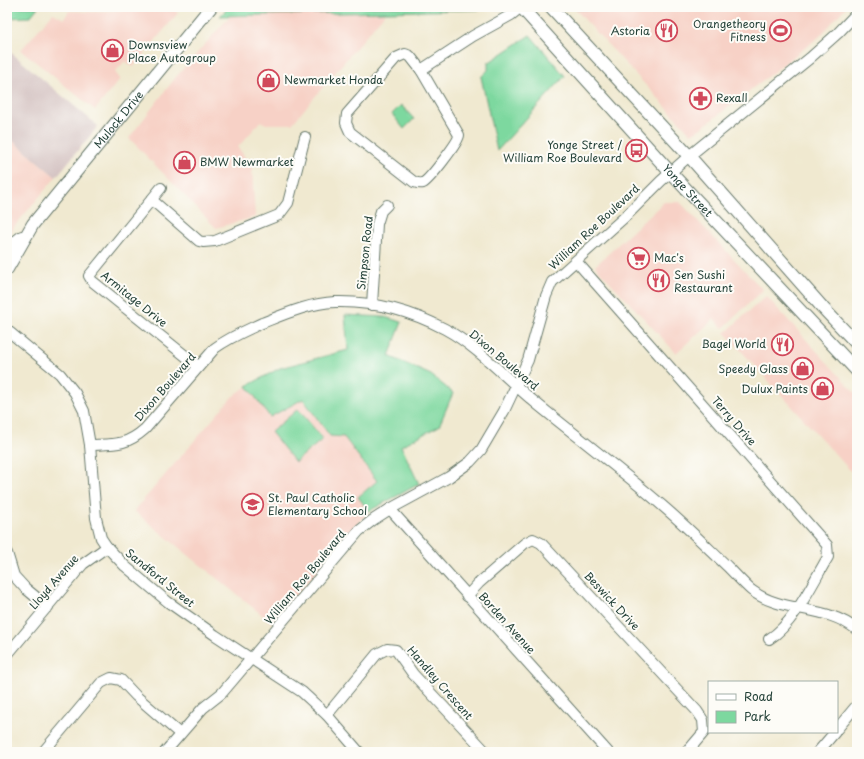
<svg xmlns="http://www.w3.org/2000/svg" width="864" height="759" font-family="'Playpen Sans',sans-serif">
<rect width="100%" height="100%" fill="#fdfcf7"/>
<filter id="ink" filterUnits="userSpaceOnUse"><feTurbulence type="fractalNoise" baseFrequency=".025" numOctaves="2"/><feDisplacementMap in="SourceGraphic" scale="8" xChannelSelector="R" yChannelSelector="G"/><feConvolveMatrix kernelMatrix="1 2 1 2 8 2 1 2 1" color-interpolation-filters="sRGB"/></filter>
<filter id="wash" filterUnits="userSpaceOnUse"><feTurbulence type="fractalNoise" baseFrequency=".012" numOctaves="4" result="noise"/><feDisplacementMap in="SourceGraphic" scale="16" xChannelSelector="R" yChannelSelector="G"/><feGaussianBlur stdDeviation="0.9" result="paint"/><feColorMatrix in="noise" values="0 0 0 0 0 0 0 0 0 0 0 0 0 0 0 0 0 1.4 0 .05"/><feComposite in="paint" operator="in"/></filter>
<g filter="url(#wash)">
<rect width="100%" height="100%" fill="#f0e9d0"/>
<g fill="#f7d1c6">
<polygon points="152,7 171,7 178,13 133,67 125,61 115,72 120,79 95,110 21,50 53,13 64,19 69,11 93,12 150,8"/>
<polygon points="732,7 846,7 819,37 700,129 691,134 575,9"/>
<polygon points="386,12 292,124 266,124 261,121 238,147 252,168 255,217 216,228 129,138 176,77 230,16"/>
<polygon points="7,136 56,177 7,235"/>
<polygon points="664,202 680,202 763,290 723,328 714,319 676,353 595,266"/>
<polygon points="766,296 857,395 857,478 725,333"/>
<polygon points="247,386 270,417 303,399 330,436 344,437 377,481 358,497 369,511 272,623 134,511 232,397"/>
</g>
<polygon fill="#d2bfbf" points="8,50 98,126 56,177 7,136 7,52"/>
<g fill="#7dd89f" stroke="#4e8a6a">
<polygon points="7,7 38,7 30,17 7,18"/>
<polygon points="229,7 507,7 508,9 220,16"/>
<polygon points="573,7 732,7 575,9"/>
<polygon points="530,35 565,76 497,151 481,77 488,70 488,63"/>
<polygon points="401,105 414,119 404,129 392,114"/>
<polygon points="345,315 384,317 402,322 389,356 431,375 453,393 439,426 401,446 419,484 369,511 358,497 377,481 344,437 330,436 303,399 270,417 247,386 280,368 348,350"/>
<polygon points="298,409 323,439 295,462 271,432"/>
</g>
</g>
<g filter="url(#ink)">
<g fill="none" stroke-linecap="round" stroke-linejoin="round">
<defs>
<g id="minor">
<path d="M405,54L410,56L421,70L459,135C459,142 429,180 423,183C420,184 417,183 414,182L350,132L346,123L347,114L396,58Z"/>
<polyline points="421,70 473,36 511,15 521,7"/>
<polyline points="161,188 89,276 92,281 198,366"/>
<polyline points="152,200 199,241 203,242 215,241 279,215 288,203 305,137"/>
<path d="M576,261L827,545L828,557C813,582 794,624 769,639"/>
<polyline points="372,305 377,224 381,211 387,205"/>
<polyline points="7,330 60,374 75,393 84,411 90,445 96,518 101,538 107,547 125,566 168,602 215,635 302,692 327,715 359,752"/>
<path d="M90,445C114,444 126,446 145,429L215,348C230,337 245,331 262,323C285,314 310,303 335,302C374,301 411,311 445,329C480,348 507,380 537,404C580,439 624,472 665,508C687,527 708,548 729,568C736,575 743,583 751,590C782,614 827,604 857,630"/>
<polyline points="390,509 608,752"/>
<polyline points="7,553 14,576 25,588 48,607"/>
<polyline points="467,596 479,583 525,543 533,539 541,543 697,711 703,720 704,732 687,752"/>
<polyline points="7,655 83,564 107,547"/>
<polyline points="327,715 377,654 387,649 396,650 413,674 486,752"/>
<polyline points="837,729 857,705"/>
<polyline points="43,752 101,683 111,678 121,680 136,696 180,734"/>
<polyline points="165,752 203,708 222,693 359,531 373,520 390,509 449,477 470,462 481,450 504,411 528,360 546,296 552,282 627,215 661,181 689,156 810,58 838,33 857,13"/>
<polyline points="818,752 835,732"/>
</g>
<g id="major">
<path id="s1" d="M521,7L670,172L857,371"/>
<polyline points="551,7 689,156 823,308 857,344"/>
<polyline points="7,249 22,237"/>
<path id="s2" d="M7,269L33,224L211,7"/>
</g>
</defs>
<use href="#minor" stroke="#68796b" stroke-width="12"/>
<use href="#major" stroke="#68796b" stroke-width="14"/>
<use href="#minor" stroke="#fff" stroke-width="10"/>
<use href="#major" stroke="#fff" stroke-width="12"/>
</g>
</g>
<defs>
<symbol id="stadium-ring" viewBox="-11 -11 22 22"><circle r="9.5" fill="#fdfcf7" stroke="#d1495b" stroke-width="1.5"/><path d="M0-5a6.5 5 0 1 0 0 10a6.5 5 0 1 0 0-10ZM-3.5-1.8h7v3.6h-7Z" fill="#d1495b"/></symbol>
<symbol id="restaurant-ring" viewBox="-11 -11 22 22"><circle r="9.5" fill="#fdfcf7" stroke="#d1495b" stroke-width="1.5"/><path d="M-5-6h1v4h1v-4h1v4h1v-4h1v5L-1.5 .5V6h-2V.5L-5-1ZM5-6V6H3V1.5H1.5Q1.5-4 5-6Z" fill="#d1495b"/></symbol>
<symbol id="shop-ring" viewBox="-11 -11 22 22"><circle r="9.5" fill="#fdfcf7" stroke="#d1495b" stroke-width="1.5"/><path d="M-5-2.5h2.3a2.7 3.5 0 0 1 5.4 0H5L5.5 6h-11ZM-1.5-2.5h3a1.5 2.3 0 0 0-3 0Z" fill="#d1495b"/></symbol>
<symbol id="pharmacy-ring" viewBox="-11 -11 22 22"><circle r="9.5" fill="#fdfcf7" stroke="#d1495b" stroke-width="1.5"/><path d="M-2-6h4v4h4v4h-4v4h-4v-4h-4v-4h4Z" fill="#d1495b"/></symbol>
<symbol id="bus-ring" viewBox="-11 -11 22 22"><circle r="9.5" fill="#fdfcf7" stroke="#d1495b" stroke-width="1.5"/><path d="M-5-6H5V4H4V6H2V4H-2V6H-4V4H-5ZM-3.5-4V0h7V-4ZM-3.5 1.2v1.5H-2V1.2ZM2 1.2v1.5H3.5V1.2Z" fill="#d1495b"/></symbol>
<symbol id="supermarket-ring" viewBox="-11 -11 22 22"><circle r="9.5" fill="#fdfcf7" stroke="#d1495b" stroke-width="1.5"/><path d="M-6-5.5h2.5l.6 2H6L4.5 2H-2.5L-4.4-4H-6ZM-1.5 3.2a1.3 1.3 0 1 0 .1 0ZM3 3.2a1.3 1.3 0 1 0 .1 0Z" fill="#d1495b"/></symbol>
<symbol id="school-ring" viewBox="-11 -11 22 22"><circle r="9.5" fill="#fdfcf7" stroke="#d1495b" stroke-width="1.5"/><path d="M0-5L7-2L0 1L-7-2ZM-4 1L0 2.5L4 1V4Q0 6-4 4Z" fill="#d1495b"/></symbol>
</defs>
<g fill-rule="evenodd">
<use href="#stadium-ring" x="768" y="18" width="25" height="25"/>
<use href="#restaurant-ring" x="654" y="18" width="25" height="25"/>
<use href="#shop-ring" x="100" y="38" width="25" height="25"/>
<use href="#shop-ring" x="256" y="68" width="25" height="25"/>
<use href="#pharmacy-ring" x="688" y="86" width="25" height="25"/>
<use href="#bus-ring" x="624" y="138" width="25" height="25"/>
<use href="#shop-ring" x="172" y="150" width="25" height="25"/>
<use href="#supermarket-ring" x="626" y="246" width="25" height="25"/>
<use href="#restaurant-ring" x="646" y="268" width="25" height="25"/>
<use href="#restaurant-ring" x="770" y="332" width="25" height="25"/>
<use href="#shop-ring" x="790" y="356" width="25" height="25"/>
<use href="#shop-ring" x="810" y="376" width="25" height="25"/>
<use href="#school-ring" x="240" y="492" width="25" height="25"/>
</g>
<g text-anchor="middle" stroke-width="4" stroke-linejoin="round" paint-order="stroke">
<g font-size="11" fill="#1f3d34" stroke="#fdfcf7" text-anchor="start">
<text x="766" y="28" text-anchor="end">Orangetheory<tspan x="766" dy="13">Fitness</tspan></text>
<text x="650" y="35" text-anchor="end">Astoria</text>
<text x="128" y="49">Downsview<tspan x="128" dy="13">Place Autogroup</tspan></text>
<text x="284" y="84">Newmarket Honda</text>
<text x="716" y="102">Rexall</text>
<text x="622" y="149" text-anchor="end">Yonge Street /<tspan x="622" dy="13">William Roe Boulevard</tspan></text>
<text x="200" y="166">BMW Newmarket</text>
<text x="654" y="262">Mac's</text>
<text x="674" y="279">Sen Sushi<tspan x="674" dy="13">Restaurant</tspan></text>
<text x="766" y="348" text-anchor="end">Bagel World</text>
<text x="788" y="373" text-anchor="end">Speedy Glass</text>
<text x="808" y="393" text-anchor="end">Dulux Paints</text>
<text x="268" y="502">St. Paul Catholic<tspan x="268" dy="13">Elementary School</tspan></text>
</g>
<g font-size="11" fill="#1f3d34" stroke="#fdfcf7">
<text dy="4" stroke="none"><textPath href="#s2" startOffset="187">Mulock Drive</textPath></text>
<text dy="4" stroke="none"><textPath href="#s1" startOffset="248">Yonge Street</textPath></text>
<text transform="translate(594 227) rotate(-43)" y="4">William Roe Boulevard</text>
<text transform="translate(365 253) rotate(-84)" y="4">Simpson Road</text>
<text transform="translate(134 299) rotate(39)" y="4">Armitage Drive</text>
<text transform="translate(504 360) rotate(40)" y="4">Dixon Boulevard</text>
<text transform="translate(165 387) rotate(-49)" y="4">Dixon Boulevard</text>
<text transform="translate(734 421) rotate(49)" y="4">Terry Drive</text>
<text transform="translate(305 577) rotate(-50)" y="4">William Roe Boulevard</text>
<text transform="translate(160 578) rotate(39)" y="4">Sandford Street</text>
<text transform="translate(54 582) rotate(-49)" y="4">Lloyd Avenue</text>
<text transform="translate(612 601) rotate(47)" y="4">Beswick Drive</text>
<text transform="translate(507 623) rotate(48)" y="4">Borden Avenue</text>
<text transform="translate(440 683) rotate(49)" y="4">Handley Crescent</text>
</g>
</g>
<rect width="864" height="759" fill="none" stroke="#fdfcf7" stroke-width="24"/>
<rect x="708" y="681" width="130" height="52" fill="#fdfcf7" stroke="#a4b0a9"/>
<rect x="716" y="694" width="20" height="6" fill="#ffffff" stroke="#a4b0a9"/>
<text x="744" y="701" font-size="12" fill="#1f3d34">Road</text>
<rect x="716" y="711" width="20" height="12" fill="#7dd89f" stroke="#a4b0a9"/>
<text x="744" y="721" font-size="12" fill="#1f3d34">Park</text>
</svg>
